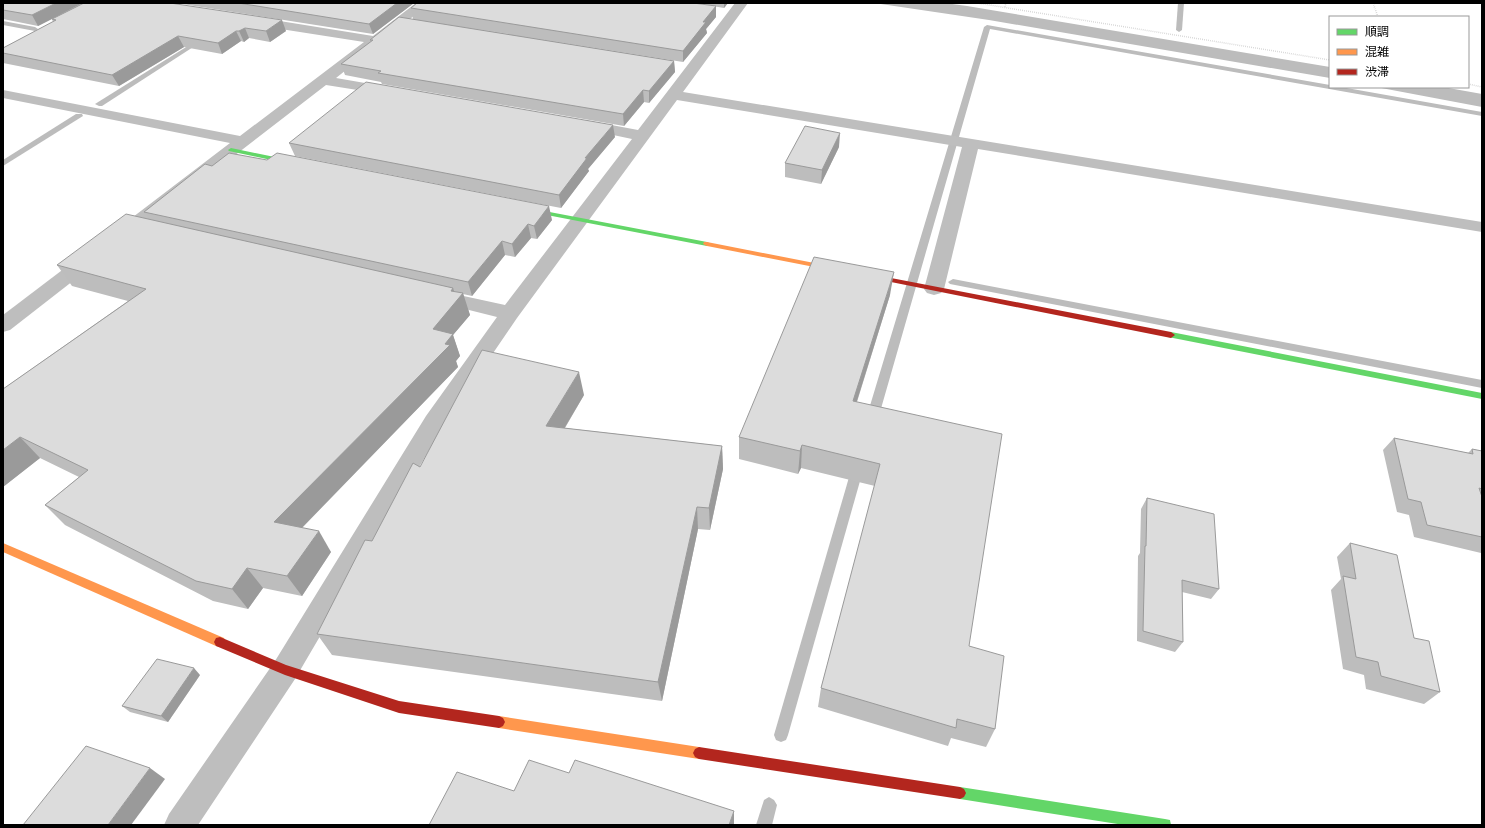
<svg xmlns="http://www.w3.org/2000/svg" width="1485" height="828" font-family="Cabin,'Noto Sans JP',sans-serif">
<rect width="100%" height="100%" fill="#fff"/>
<g fill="#bcbcbc">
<polygon points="874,3 945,3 967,6 1330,67 1330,78 989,20"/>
<polygon points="1376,87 1443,87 1482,94 1482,107"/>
</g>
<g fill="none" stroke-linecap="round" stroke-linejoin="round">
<g fill="#bcbcbc" fill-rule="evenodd">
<polygon points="1178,3 1184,3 1182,30 1179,32 1176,30"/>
<polygon points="3,21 35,27 38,29 35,31 3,25"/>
<polygon points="987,25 1330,85 1330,87 1341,87 1482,112 1482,116 990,29 878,419 876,422 872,423 868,422 866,419 984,27"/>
<polygon points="199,39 204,40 102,106 99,106 95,104"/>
<polygon points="76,114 82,114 83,116 3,166 3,160"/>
<polygon points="953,279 1482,380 1482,388 950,284 948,282"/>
<polygon points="858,462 862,464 864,467 788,735 786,740 781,742 776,740 774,735 852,467 854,464"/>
<polygon points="769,797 774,800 777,805 772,825 756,825 764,800"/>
</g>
<g stroke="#b8b8b8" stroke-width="1.5" stroke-dasharray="0.5 1.5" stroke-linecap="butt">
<polyline points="977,3 1330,60"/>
<polyline points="1373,3 1378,17"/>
<polyline points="1005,7 1006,3"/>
<polyline points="1468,84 1482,87"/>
</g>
<g fill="#bebebe" fill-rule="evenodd">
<polygon points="416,3 430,3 336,78 394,88 396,91 394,94 389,95 326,85 124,241 118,242 112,241 109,237 112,233 230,143 3,98 3,90 240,136 364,42 255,25 250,24 248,21 250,18 255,17 373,36"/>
<polygon points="735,3 748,3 683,92 1482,222 1482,232 978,149 944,289 941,293 934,295 927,293 924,289 962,147 677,100 517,318 442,428 295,679 198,825 164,825 169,814 275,661 426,416 497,317 429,300 426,296 429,292 436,290 505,305 632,139 580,128 577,125 580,122 585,120 638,130"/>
<polygon points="89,253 96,255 98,259 96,263 10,330 3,332 3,315 82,255"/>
</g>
<g fill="#63d668" fill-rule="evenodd">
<polygon points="231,148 299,162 302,164 299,166 229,151 228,150"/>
<polygon points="518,206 707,242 711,244 707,246 521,210 518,210"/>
<polygon points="1171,332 1482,393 1482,399 1168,337 1167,335 1168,333"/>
<polygon points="960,787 1165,819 1170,820 1171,825 1124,825 960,799 956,797 954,793 956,789"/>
</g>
<g fill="#ff974d" fill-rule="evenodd">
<polygon points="704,242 707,242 891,278 895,280 891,282 707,246 703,244"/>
<polygon points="3,543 224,638 226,642 224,646 220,647 216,646 3,552"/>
<polygon points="499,716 699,747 703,749 705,753 703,757 699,759 499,728 495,726 493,722 495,718"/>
</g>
<g fill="#b3261e" fill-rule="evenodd">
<polygon points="888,278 891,278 1171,332 1175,335 1171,338 891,282 887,280"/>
<polygon points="220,637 286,665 399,701 499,716 503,718 505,722 503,726 499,728 399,713 285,675 216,646 214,642 216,638"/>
<polygon points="699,747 960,787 964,789 966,793 964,797 960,799 699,759 695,757 693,753 695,749"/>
</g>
</g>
<g fill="#bdbdbd">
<polygon points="3,3 61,14 84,3 286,31 270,42 249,38 244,42 241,41 222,54 184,47 119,86 3,63 3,48 53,22 52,19 38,26 3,19"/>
<polygon points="176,3 414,3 373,34"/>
<polygon points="695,3 728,3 724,8"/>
<polygon points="716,6 716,17 706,29 707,33 683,62 464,27 674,61 675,72 649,103 644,102 624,126 382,84 381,82 345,75 341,64 371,42 370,40 413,19 411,8"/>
<polygon points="615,137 588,169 589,171 561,208 295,156 289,143"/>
<polygon points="839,147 821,184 785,177 785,163"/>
<polygon points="212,166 552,220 537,239 531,238 515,257 505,255 472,296 463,294 470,315 453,335 460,356 456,361 458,367 302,528 331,552 302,596 263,588 248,609 213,601 65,525 45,505 79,477 40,458 3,487 3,389 128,301 72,286 57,265 149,219 144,212"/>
<polygon points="890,295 857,402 969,646 995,729 986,747 951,738 948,746 818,707 821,688 875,486 801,468 798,474 739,459 739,437"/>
<polygon points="584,395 565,428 722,446 723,469 710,530 698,529 662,701 332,655 317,634 372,541 420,467"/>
<polygon points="1394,438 1468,453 1472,449 1482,451 1482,552 1481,553 1414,537 1409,515 1397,512 1383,450"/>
<polygon points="1147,498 1219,589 1211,599 1182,592 1183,642 1175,652 1137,641 1138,556 1140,553 1141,509"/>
<polygon points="1350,543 1414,638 1440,692 1424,704 1366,689 1364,675 1343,669 1331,590 1341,579 1337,557"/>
<polygon points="200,675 168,722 130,712 122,706"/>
</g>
<g fill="#9a9a9a">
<polygon points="56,3 83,3 38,26 32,15"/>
<polygon points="397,3 414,3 373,34 369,24"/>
<polygon points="724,3 728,3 724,8"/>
<polygon points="716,6 716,17 706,29 707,33 683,62 683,51 703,22"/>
<polygon points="282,20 286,31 270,42 266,31"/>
<polygon points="245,28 249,38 244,42 239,31"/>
<polygon points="236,31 241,41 222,54 218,43"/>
<polygon points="178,36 184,47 119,86 112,75"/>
<polygon points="674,61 675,72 649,103 649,91"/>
<polygon points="643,90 644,102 624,126 623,114"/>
<polygon points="613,125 615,137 588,169 589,171 561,208 559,195 585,158"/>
<polygon points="840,133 839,147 821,184 822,170"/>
<polygon points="549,206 552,220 537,239 534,226"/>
<polygon points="528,224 531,238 515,257 512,244"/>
<polygon points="502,241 505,255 472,296 468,282"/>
<polygon points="894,272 890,295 850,423 853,401"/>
<polygon points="453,288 457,300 463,293 470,315 453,335 460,356 456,361 458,367 288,542 274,522 433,329 451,291"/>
<polygon points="579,372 584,395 552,449 546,426"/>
<polygon points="20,437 40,458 3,487 3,450"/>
<polygon points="802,445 801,468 798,474 800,451"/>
<polygon points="722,446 723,469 710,530 709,508"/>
<polygon points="697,507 698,529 662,701 658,682"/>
<polygon points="319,531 331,552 302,596 287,576"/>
<polygon points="247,568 263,588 248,609 232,589"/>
<polygon points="194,668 200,675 168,722 161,716"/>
<polygon points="150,768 165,779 131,825 108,825"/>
<polygon points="734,811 734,825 729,825"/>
</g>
<g fill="#dcdcdc" stroke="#9a9a9a">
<polygon points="3,3 56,3 32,15 3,10"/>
<polygon points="84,3 170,3 282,20 266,31 245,28 239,31 236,31 218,43 178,36 112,75 3,53 3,48 56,20 52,19"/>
<polygon points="238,3 397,3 369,24"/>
<polygon points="417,3 693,3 716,6 703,22 706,22 683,51 411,8"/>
<polygon points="399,17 674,61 649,91 643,90 623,114 378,73 381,71 341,64 373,40 370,40"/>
<polygon points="366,82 613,125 585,158 587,158 559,195 289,143"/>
<polygon points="805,126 840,133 822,170 785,163"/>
<polygon points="229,153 267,160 277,153 549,206 534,226 528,224 512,244 502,241 468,282 144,212 205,164 212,166"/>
<polygon points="126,214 453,288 451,291 463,293 433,329 453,334 445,344 450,345 274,522 319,531 287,576 247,568 232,589 196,581 45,505 88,470 20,437 3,450 3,389 146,289 57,265"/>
<polygon points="814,257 894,272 853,401 1002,434 969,646 1004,656 995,729 957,719 956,728 821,688 880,464 802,445 800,451 739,437"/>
<polygon points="482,350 579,372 546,426 722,446 709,508 697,507 658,682 317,634 365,540 372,541 413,463 420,467"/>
<polygon points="1394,438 1473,454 1472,449 1482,451 1482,489 1479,488 1482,497 1482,537 1427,525 1421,502 1408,499"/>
<polygon points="1147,498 1214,514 1219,589 1182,580 1183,642 1143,631 1145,546 1146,546"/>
<polygon points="1350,543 1397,555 1414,638 1429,641 1440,692 1381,676 1378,662 1356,657 1343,576 1356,579"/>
<polygon points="157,659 194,668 161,716 122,706"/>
<polygon points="86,746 150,768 108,825 23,825"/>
<polygon points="529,760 569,773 575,760 734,811 729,825 429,825 457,772 514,791"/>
</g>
<rect width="1485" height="828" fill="none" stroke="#000000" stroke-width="8"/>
<rect x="1329" y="16" width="140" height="72" fill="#ffffff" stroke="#999999"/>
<rect x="1337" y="29" width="20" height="6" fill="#63d668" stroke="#999999"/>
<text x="1365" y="36" font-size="12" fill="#000000">順調</text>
<rect x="1337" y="49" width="20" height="6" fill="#ff974d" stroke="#999999"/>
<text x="1365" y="56" font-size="12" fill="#000000">混雑</text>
<rect x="1337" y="69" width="20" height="6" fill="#b3261e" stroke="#999999"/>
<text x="1365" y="76" font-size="12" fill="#000000">渋滞</text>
</svg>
